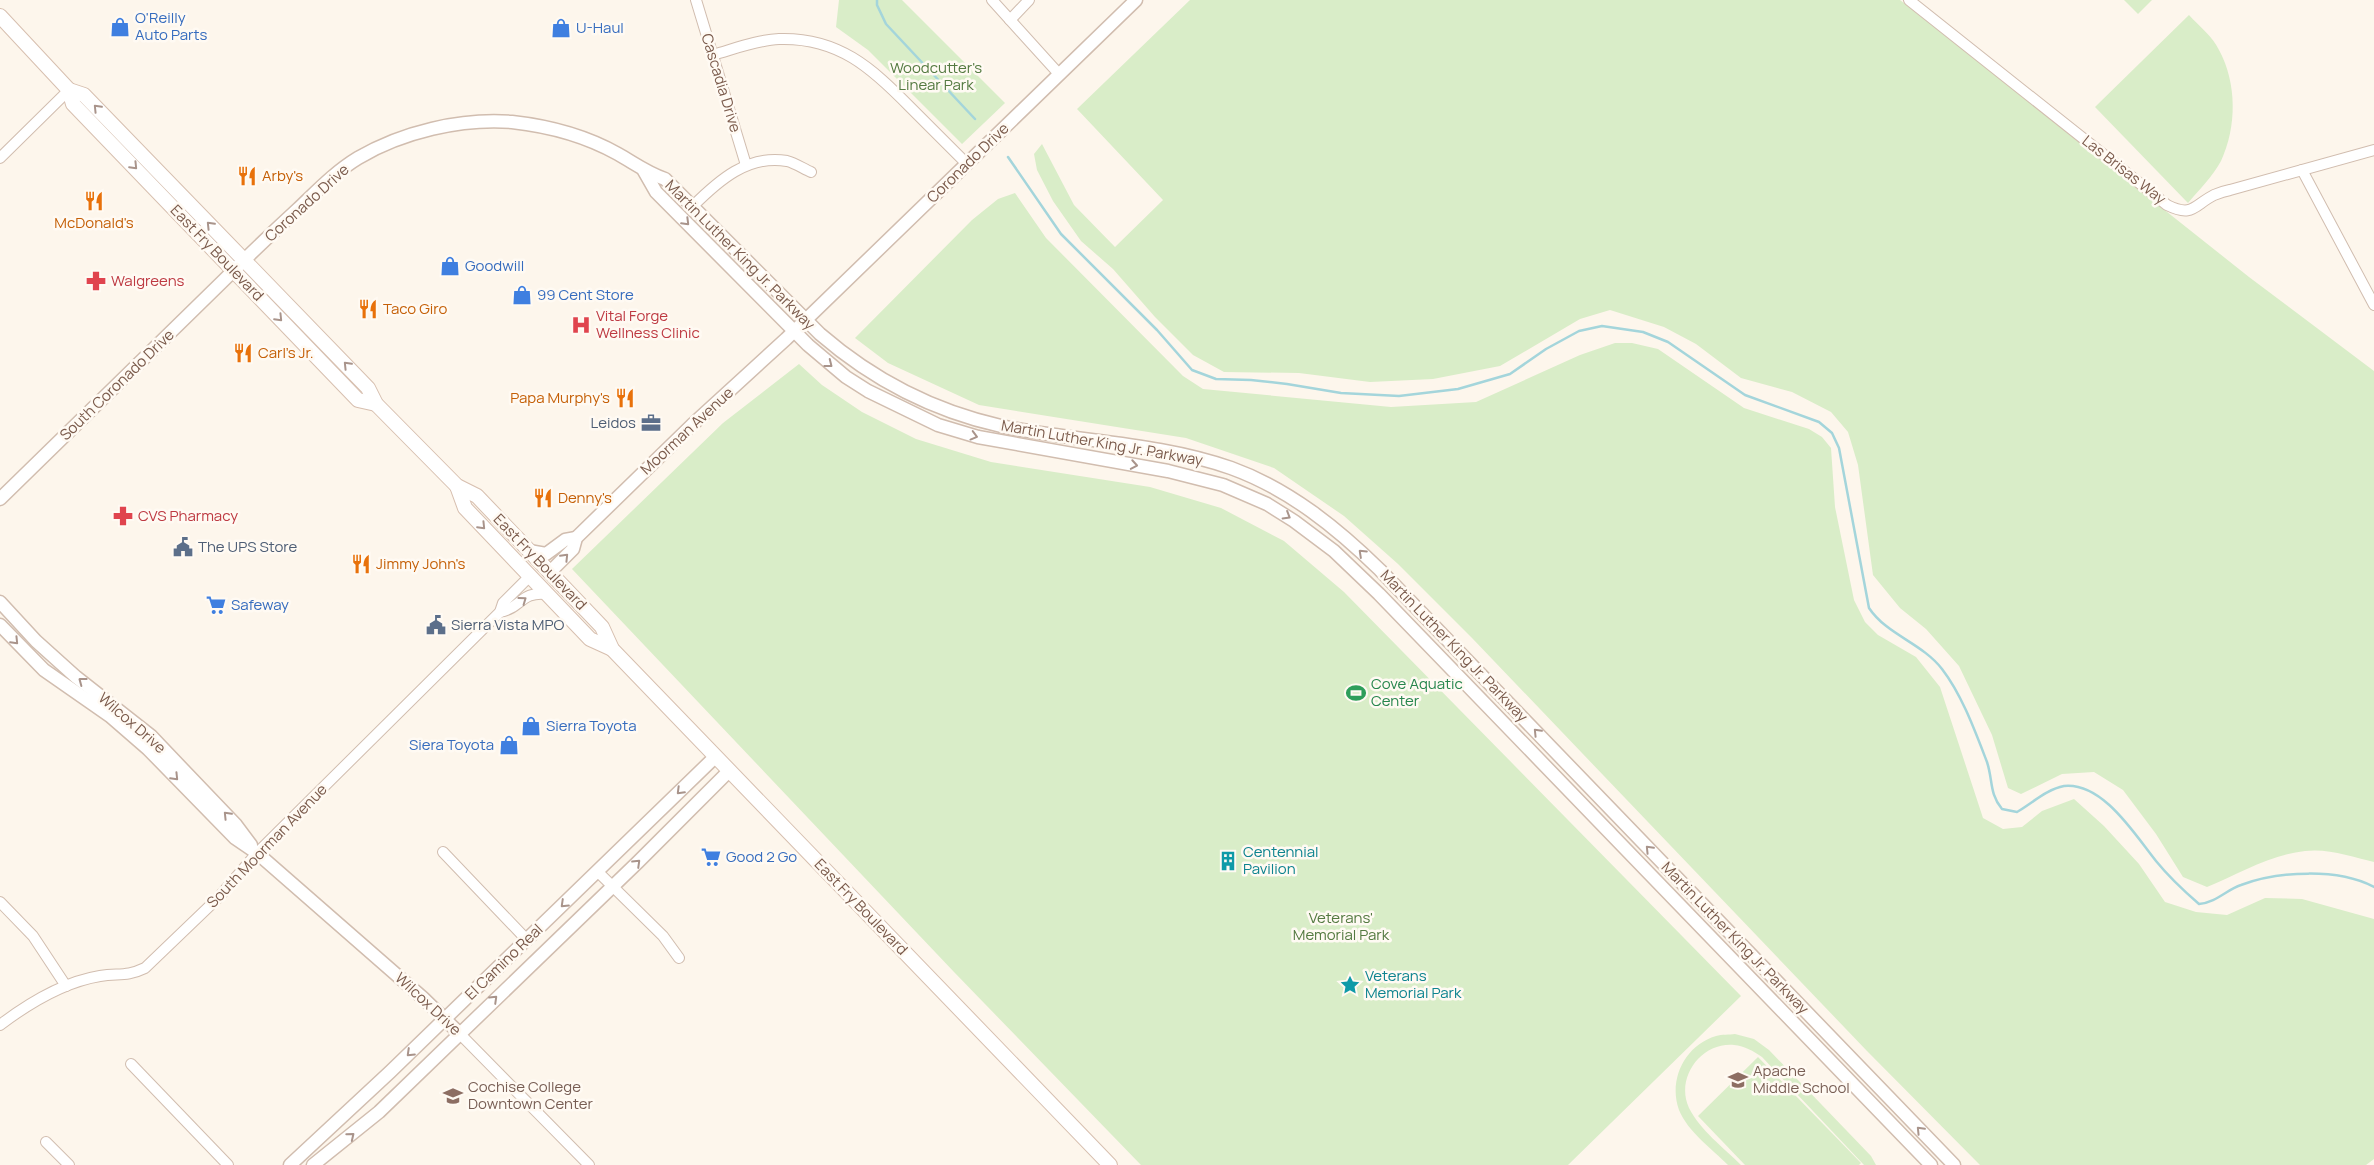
<svg xmlns="http://www.w3.org/2000/svg" width="2374" height="1165" font-family="Manrope,sans-serif">
<rect width="100%" height="100%" fill="#fdf6ec"/>
<g fill="#d9edc8">
<polygon points="839,0 902,0 1005,103 962,144 868,50 836,27"/>
<path d="M1190,0H1900L2249,277L2374,371V862C2353,857 2328,848 2305,851C2270,855 2239,874 2207,887L2183,877L2156,834L2123,790L2094,772L2062,774L2021,794L2008,788L1992,735L1959,666L1926,629L1900,608L1873,575L1858,465L1848,432L1831,412L1792,392L1741,378L1696,344L1664,327L1610,310L1580,319L1500,366L1433,379L1370,382L1299,373L1224,372L1193,355L1155,317L1113,269L1081,241L1053,201L1037,170L1034,154L1042,144L1074,205L1115,247L1163,200L1077,109Z"/>
<polygon points="2124,0 2152,0 2138,14"/>
<path d="M2189,15C2199,26 2213,37 2219,50C2237,83 2237,127 2221,161C2213,176 2199,190 2188,203L2095,107Z"/>
<polygon points="1015,193 1046,238 1183,376 1203,389 1391,407 1476,402 1580,355 1615,343 1632,343 1658,349 1744,408 1809,429 1822,437 1831,448 1835,507 1854,600 1865,622 1878,635 1916,657 1940,687 1983,818 2003,829 2022,827 2042,811 2074,799 2104,826 2139,864 2165,902 2196,912 2227,915 2265,898 2302,899 2374,919 2374,1159 2366,1165 1980,1165 1867,1051 1472,638 1398,564 1344,516 1274,468 1186,438 979,405 888,363 855,338 972,220 998,199"/>
<polygon points="799,364 822,385 862,412 916,439 991,462 1150,487 1221,508 1284,541 1344,592 1741,996 1568,1165 1141,1165 954,972 572,569 723,423"/>
<path d="M1735,1034L1754,1039L1769,1050L1871,1156L1876,1165H1864L1762,1057C1753,1051 1745,1046 1734,1045C1701,1042 1675,1078 1689,1108C1700,1130 1724,1148 1741,1165H1728C1712,1149 1688,1132 1679,1110C1668,1080 1685,1045 1716,1036C1722,1034 1729,1035 1735,1034Z"/>
<polygon points="1758,1057 1861,1163 1859,1165 1745,1165 1698,1116"/>
</g>
<g fill="none" stroke-linecap="round" stroke-linejoin="round">
<g stroke="#a4d5db" stroke-width="2.5">
<polyline points="877,0 877,5 886,24 975,119"/>
<path d="M1008,157L1061,234L1157,330L1192,370L1216,379L1251,380L1287,384L1341,393L1399,396L1458,389L1510,374L1546,349L1579,331L1602,326L1643,332L1668,342L1745,395L1819,422L1832,433L1839,448L1869,608C1887,635 1922,643 1942,669C1962,695 1975,731 1987,762C1993,780 1989,793 2002,809L2017,812C2031,804 2047,789 2064,786C2103,782 2135,835 2156,861C2169,877 2184,891 2199,904C2217,902 2226,890 2241,885C2279,871 2338,868 2374,887"/>
</g>
<defs>
<g id="minor">
<polyline points="696,0 746,165"/>
<polyline points="992,0 1059,74"/>
<path d="M1909,0L2167,205C2193,218 2194,205 2214,195C2219,193 2225,191 2230,190L2374,150"/>
<polyline points="1010,20 1029,0"/>
<path d="M712,55C734,49 757,40 779,39C838,37 872,68 910,107C929,126 948,145 967,164"/>
<polyline points="0,158 69,90"/>
<polyline points="2302,170 2374,305"/>
<path d="M693,206C718,181 748,154 787,161C795,163 804,169 811,172"/>
<path d="M500,612C522,608 520,591 547,594"/>
<polyline points="443,852 527,940"/>
<polyline points="598,872 663,936 679,958"/>
<polyline points="0,902 33,936 66,986"/>
<path d="M0,1025C29,1003 63,982 100,976C119,973 126,977 145,968L219,897L257,853L500,612L503,603L530,576"/>
<polyline points="459,1033 589,1165"/>
<polyline points="131,1064 228,1165"/>
<polyline points="46,1142 69,1165"/>
</g>
<g id="tertiary">
<polyline points="644,171 656,192 808,345 846,377 868,391 938,425 978,437 1168,471 1223,485 1267,504 1294,521 1334,551 1379,594 1931,1165"/>
<path d="M0,499C75,426 149,353 224,280C248,256 273,232 298,209C317,191 335,172 358,158C402,132 461,118 512,122C548,126 586,136 618,154C634,163 647,173 665,179L820,334C872,379 934,411 1001,426C1077,442 1157,442 1231,468C1289,489 1337,528 1380,570L1954,1165"/>
<polyline points="529,551 546,554 565,540 576,538"/>
<polyline points="550,572 573,549 576,538 692,425 786,339 1136,0"/>
<polyline points="0,602 36,641 76,677 151,736 236,825 251,845"/>
<polyline points="0,625 44,670 110,716 148,749 235,838 257,853 423,998 459,1033"/>
<polyline points="290,1165 390,1072 715,757"/>
<polyline points="313,1165 379,1112 638,862 729,771"/>
</g>
<g id="secondary">
<polyline points="0,16 69,90 73,104 358,400 376,404"/>
<polyline points="69,90 84,95 368,388 376,404 457,486 477,496 602,627 612,649 1110,1165"/>
<polyline points="457,486 465,508 590,639 612,649"/>
</g>
</defs>
<use href="#minor" stroke="#d1bdaf" stroke-width="12"/>
<use href="#tertiary" stroke="#d1bdaf" stroke-width="15"/>
<use href="#secondary" stroke="#d7bfaf" stroke-width="16"/>
<use href="#minor" stroke="#fff" stroke-width="10"/>
<use href="#tertiary" stroke="#fff" stroke-width="12"/>
<use href="#secondary" stroke="#fff" stroke-width="14"/>
</g>
<defs><path id="oneway-chevron" d="M-2-3.5L2.5 0L-2 3.5" fill="none" stroke-width="1.6" stroke-linecap="round" stroke-linejoin="round" transform="scale(1.25)"/></defs>
<g stroke="#a9948b">
<use href="#oneway-chevron" transform="translate(97 108) rotate(-134)"/>
<use href="#oneway-chevron" transform="translate(134 166) rotate(46)"/>
<use href="#oneway-chevron" transform="translate(686 222) rotate(45)"/>
<use href="#oneway-chevron" transform="translate(210 225) rotate(-134)"/>
<use href="#oneway-chevron" transform="translate(279 318) rotate(46)"/>
<use href="#oneway-chevron" transform="translate(829 364) rotate(38)"/>
<use href="#oneway-chevron" transform="translate(347 365) rotate(-134)"/>
<use href="#oneway-chevron" transform="translate(974 436) rotate(15)"/>
<use href="#oneway-chevron" transform="translate(1134 465) rotate(10)"/>
<use href="#oneway-chevron" transform="translate(1287 516) rotate(31)"/>
<use href="#oneway-chevron" transform="translate(482 526) rotate(46)"/>
<use href="#oneway-chevron" transform="translate(1362 553) rotate(-137)"/>
<use href="#oneway-chevron" transform="translate(565 557) rotate(-46)"/>
<use href="#oneway-chevron" transform="translate(523 600) rotate(-36)"/>
<use href="#oneway-chevron" transform="translate(15 641) rotate(46)"/>
<use href="#oneway-chevron" transform="translate(82 681) rotate(-143)"/>
<use href="#oneway-chevron" transform="translate(1537 732) rotate(-134)"/>
<use href="#oneway-chevron" transform="translate(175 777) rotate(46)"/>
<use href="#oneway-chevron" transform="translate(680 791) rotate(135)"/>
<use href="#oneway-chevron" transform="translate(227 815) rotate(-134)"/>
<use href="#oneway-chevron" transform="translate(1649 849) rotate(-134)"/>
<use href="#oneway-chevron" transform="translate(637 863) rotate(-44)"/>
<use href="#oneway-chevron" transform="translate(564 904) rotate(136)"/>
<use href="#oneway-chevron" transform="translate(494 999) rotate(-44)"/>
<use href="#oneway-chevron" transform="translate(410 1053) rotate(136)"/>
<use href="#oneway-chevron" transform="translate(1920 1130) rotate(-134)"/>
<use href="#oneway-chevron" transform="translate(351 1136) rotate(-39)"/>
</g>
<defs>
<symbol id="shop-bare" viewBox="-9 -9 18 18"><path d="M-5-2.5h2.3a2.7 3.5 0 0 1 5.4 0H5L5.5 6h-11ZM-1.5-2.5h3a1.5 2.3 0 0 0-3 0Z" fill="#3f7fe0" stroke="#fffaf3" stroke-width="2.5" paint-order="stroke"/></symbol>
<symbol id="restaurant-bare" viewBox="-9 -9 18 18"><path d="M-5-6h1v4h1v-4h1v4h1v-4h1v5L-1.5 .5V6h-2V.5L-5-1ZM5-6V6H3V1.5H1.5Q1.5-4 5-6Z" fill="#e8710a" stroke="#fffaf3" stroke-width="2.5" paint-order="stroke"/></symbol>
<symbol id="pharmacy-bare" viewBox="-9 -9 18 18"><path d="M-2-6h4v4h4v4h-4v4h-4v-4h-4v-4h4Z" fill="#e0444e" stroke="#fffaf3" stroke-width="2.5" paint-order="stroke"/></symbol>
<symbol id="hospital-bare" viewBox="-9 -9 18 18"><path d="M-5-5h3v3.5h4V-5h3V5h-3V1.5h-4V5h-3Z" fill="#e0444e" stroke="#fffaf3" stroke-width="2.5" paint-order="stroke"/></symbol>
<symbol id="office-bare" viewBox="-9 -9 18 18"><path d="M-6-3h4V-5.5h4V-3h4V5H-6ZM-1-4.5V-3h2v-1.5ZM-6 0V1H6V0Z" fill="#5c6f8a" stroke="#fffaf3" stroke-width="2.5" paint-order="stroke"/></symbol>
<symbol id="civic-bare" viewBox="-9 -9 18 18"><path d="M-.6-6.5H3V-4.5H.6V-3L4-1V1h2V6H-6V1h2V-1L-.6-3ZM-1.2 2.5V6h2.4V2.5Z" fill="#5c6f8a" stroke="#fffaf3" stroke-width="2.5" paint-order="stroke"/></symbol>
<symbol id="supermarket-bare" viewBox="-9 -9 18 18"><path d="M-6-5.5h2.5l.6 2H6L4.5 2H-2.5L-4.4-4H-6ZM-1.5 3.2a1.3 1.3 0 1 0 .1 0ZM3 3.2a1.3 1.3 0 1 0 .1 0Z" fill="#3f7fe0" stroke="#fffaf3" stroke-width="2.5" paint-order="stroke"/></symbol>
<symbol id="stadium-bare" viewBox="-9 -9 18 18"><path d="M0-5a6.5 5 0 1 0 0 10a6.5 5 0 1 0 0-10ZM-3.5-1.8h7v3.6h-7Z" fill="#2e9e5b" stroke="#fffaf3" stroke-width="2.5" paint-order="stroke"/></symbol>
<symbol id="building-bare" viewBox="-9 -9 18 18"><path d="M-4-6H4V6H1V3H-1V6H-4ZM-2.5-4.3h1.7v1.8h-1.7ZM.8-4.3h1.7v1.8H.8ZM-2.5-1h1.7V.8h-1.7ZM.8-1h1.7V.8H.8Z" fill="#0f9aa8" stroke="#fffaf3" stroke-width="2.5" paint-order="stroke"/></symbol>
<symbol id="sight-bare" viewBox="-9 -9 18 18"><path d="M0-6L1.8-2.2L6-1.7L2.9 1.2L3.7 5.4L0 3.3L-3.7 5.4L-2.9 1.2L-6-1.7L-1.8-2.2Z" fill="#0f9aa8" stroke="#fffaf3" stroke-width="2.5" paint-order="stroke"/></symbol>
<symbol id="school-bare" viewBox="-9 -9 18 18"><path d="M0-5L7-2L0 1L-7-2ZM-4 1L0 2.5L4 1V4Q0 6-4 4Z" fill="#8d6e63" stroke="#fffaf3" stroke-width="2.5" paint-order="stroke"/></symbol>
<symbol id="university-bare" viewBox="-9 -9 18 18"><path d="M0-5L7-2L0 1L-7-2ZM-4 1L0 2.5L4 1V4Q0 6-4 4Z" fill="#8d6e63" stroke="#fffaf3" stroke-width="2.5" paint-order="stroke"/></symbol>
</defs>
<g fill-rule="evenodd">
<use href="#shop-bare" x="106" y="13" width="28" height="28"/>
<use href="#shop-bare" x="547" y="14" width="28" height="28"/>
<use href="#restaurant-bare" x="233" y="162" width="28" height="28"/>
<use href="#restaurant-bare" x="80" y="187" width="28" height="28"/>
<use href="#shop-bare" x="436" y="252" width="28" height="28"/>
<use href="#pharmacy-bare" x="82" y="267" width="28" height="28"/>
<use href="#shop-bare" x="508" y="281" width="28" height="28"/>
<use href="#restaurant-bare" x="354" y="295" width="28" height="28"/>
<use href="#hospital-bare" x="567" y="311" width="28" height="28"/>
<use href="#restaurant-bare" x="229" y="339" width="28" height="28"/>
<use href="#restaurant-bare" x="611" y="384" width="28" height="28"/>
<use href="#office-bare" x="637" y="409" width="28" height="28"/>
<use href="#restaurant-bare" x="529" y="484" width="28" height="28"/>
<use href="#pharmacy-bare" x="109" y="502" width="28" height="28"/>
<use href="#civic-bare" x="169" y="533" width="28" height="28"/>
<use href="#restaurant-bare" x="347" y="550" width="28" height="28"/>
<use href="#supermarket-bare" x="202" y="591" width="28" height="28"/>
<use href="#civic-bare" x="422" y="611" width="28" height="28"/>
<use href="#stadium-bare" x="1342" y="679" width="28" height="28"/>
<use href="#shop-bare" x="517" y="712" width="28" height="28"/>
<use href="#shop-bare" x="495" y="731" width="28" height="28"/>
<use href="#supermarket-bare" x="697" y="843" width="28" height="28"/>
<use href="#building-bare" x="1214" y="847" width="28" height="28"/>
<use href="#sight-bare" x="1336" y="971" width="28" height="28"/>
<use href="#school-bare" x="1724" y="1066" width="28" height="28"/>
<use href="#university-bare" x="439" y="1082" width="28" height="28"/>
</g>
<g text-anchor="middle" stroke-width="5" stroke-linejoin="round" paint-order="stroke">
<g font-size="15" fill="#366cbe" stroke="#fffaf3" text-anchor="start">
<text x="135" y="23">O'Reilly<tspan x="135" dy="17">Auto Parts</tspan></text>
<text x="576" y="33">U-Haul</text>
<text x="465" y="271">Goodwill</text>
<text x="537" y="300">99 Cent Store</text>
<text x="231" y="610">Safeway</text>
<text x="546" y="731">Sierra Toyota</text>
<text x="494" y="750" text-anchor="end">Siera Toyota</text>
<text x="726" y="862">Good 2 Go</text>
</g>
<g font-size="15" fill="#547a41" stroke="#fffaf3">
<text x="936" y="73">Woodcutter's<tspan x="936" dy="17">Linear Park</tspan></text>
<text x="1341" y="923">Veterans'<tspan x="1341" dy="17">Memorial Park</tspan></text>
</g>
<g font-size="15" fill="#7b5b4c" stroke="#fffaf3">
<text transform="translate(721 83) rotate(73)" y="5">Cascadia Drive</text>
<text transform="translate(968 163) rotate(-44)" y="5">Coronado Drive</text>
<text transform="translate(2124 170) rotate(38)" y="5">Las Brisas Way</text>
<text transform="translate(307 203) rotate(-42)" y="5">Coronado Drive</text>
<text transform="translate(217 253) rotate(46)" y="5">East Fry Boulevard</text>
<text transform="translate(740 255) rotate(45)" y="5">Martin Luther King Jr. Parkway</text>
<text transform="translate(117 385) rotate(-44)" y="5">South Coronado Drive</text>
<text transform="translate(687 431) rotate(-43)" y="5">Moorman Avenue</text>
<text transform="translate(1102 443) rotate(10)" y="5">Martin Luther King Jr. Parkway</text>
<text transform="translate(540 562) rotate(46)" y="5">East Fry Boulevard</text>
<text transform="translate(1454 646) rotate(46)" y="5">Martin Luther King Jr. Parkway</text>
<text transform="translate(132 723) rotate(41)" y="5">Wilcox Drive</text>
<text transform="translate(267 846) rotate(-46)" y="5">South Moorman Avenue</text>
<text transform="translate(861 907) rotate(46)" y="5">East Fry Boulevard</text>
<text transform="translate(1735 938) rotate(46)" y="5">Martin Luther King Jr. Parkway</text>
<text transform="translate(504 962) rotate(-44)" y="5">El Camino Real</text>
<text transform="translate(428 1004) rotate(43)" y="5">Wilcox Drive</text>
</g>
<g font-size="15" fill="#c56008" stroke="#fffaf3" text-anchor="start">
<text x="262" y="181">Arby's</text>
<text x="94" y="228" text-anchor="middle">McDonald's</text>
<text x="383" y="314">Taco Giro</text>
<text x="258" y="358">Carl's Jr.</text>
<text x="610" y="403" text-anchor="end">Papa Murphy's</text>
<text x="558" y="503">Denny's</text>
<text x="376" y="569">Jimmy John's</text>
</g>
<g font-size="15" fill="#be3a42" stroke="#fffaf3" text-anchor="start">
<text x="111" y="286">Walgreens</text>
<text x="596" y="321">Vital Forge<tspan x="596" dy="17">Wellness Clinic</tspan></text>
<text x="138" y="521">CVS Pharmacy</text>
</g>
<g font-size="15" fill="#4e5e75" stroke="#fffaf3" text-anchor="start">
<text x="636" y="428" text-anchor="end">Leidos</text>
<text x="198" y="552">The UPS Store</text>
<text x="451" y="630">Sierra Vista MPO</text>
</g>
<g font-size="15" fill="#27864d" stroke="#fffaf3" text-anchor="start">
<text x="1371" y="689">Cove Aquatic<tspan x="1371" dy="17">Center</tspan></text>
</g>
<g font-size="15" fill="#0d838f" stroke="#fffaf3" text-anchor="start">
<text x="1243" y="857">Centennial<tspan x="1243" dy="17">Pavilion</tspan></text>
<text x="1365" y="981">Veterans<tspan x="1365" dy="17">Memorial Park</tspan></text>
</g>
<g font-size="15" fill="#785e54" stroke="#fffaf3" text-anchor="start">
<text x="1753" y="1076">Apache<tspan x="1753" dy="17">Middle School</tspan></text>
<text x="468" y="1092">Cochise College<tspan x="468" dy="17">Downtown Center</tspan></text>
</g>
</g>
</svg>
